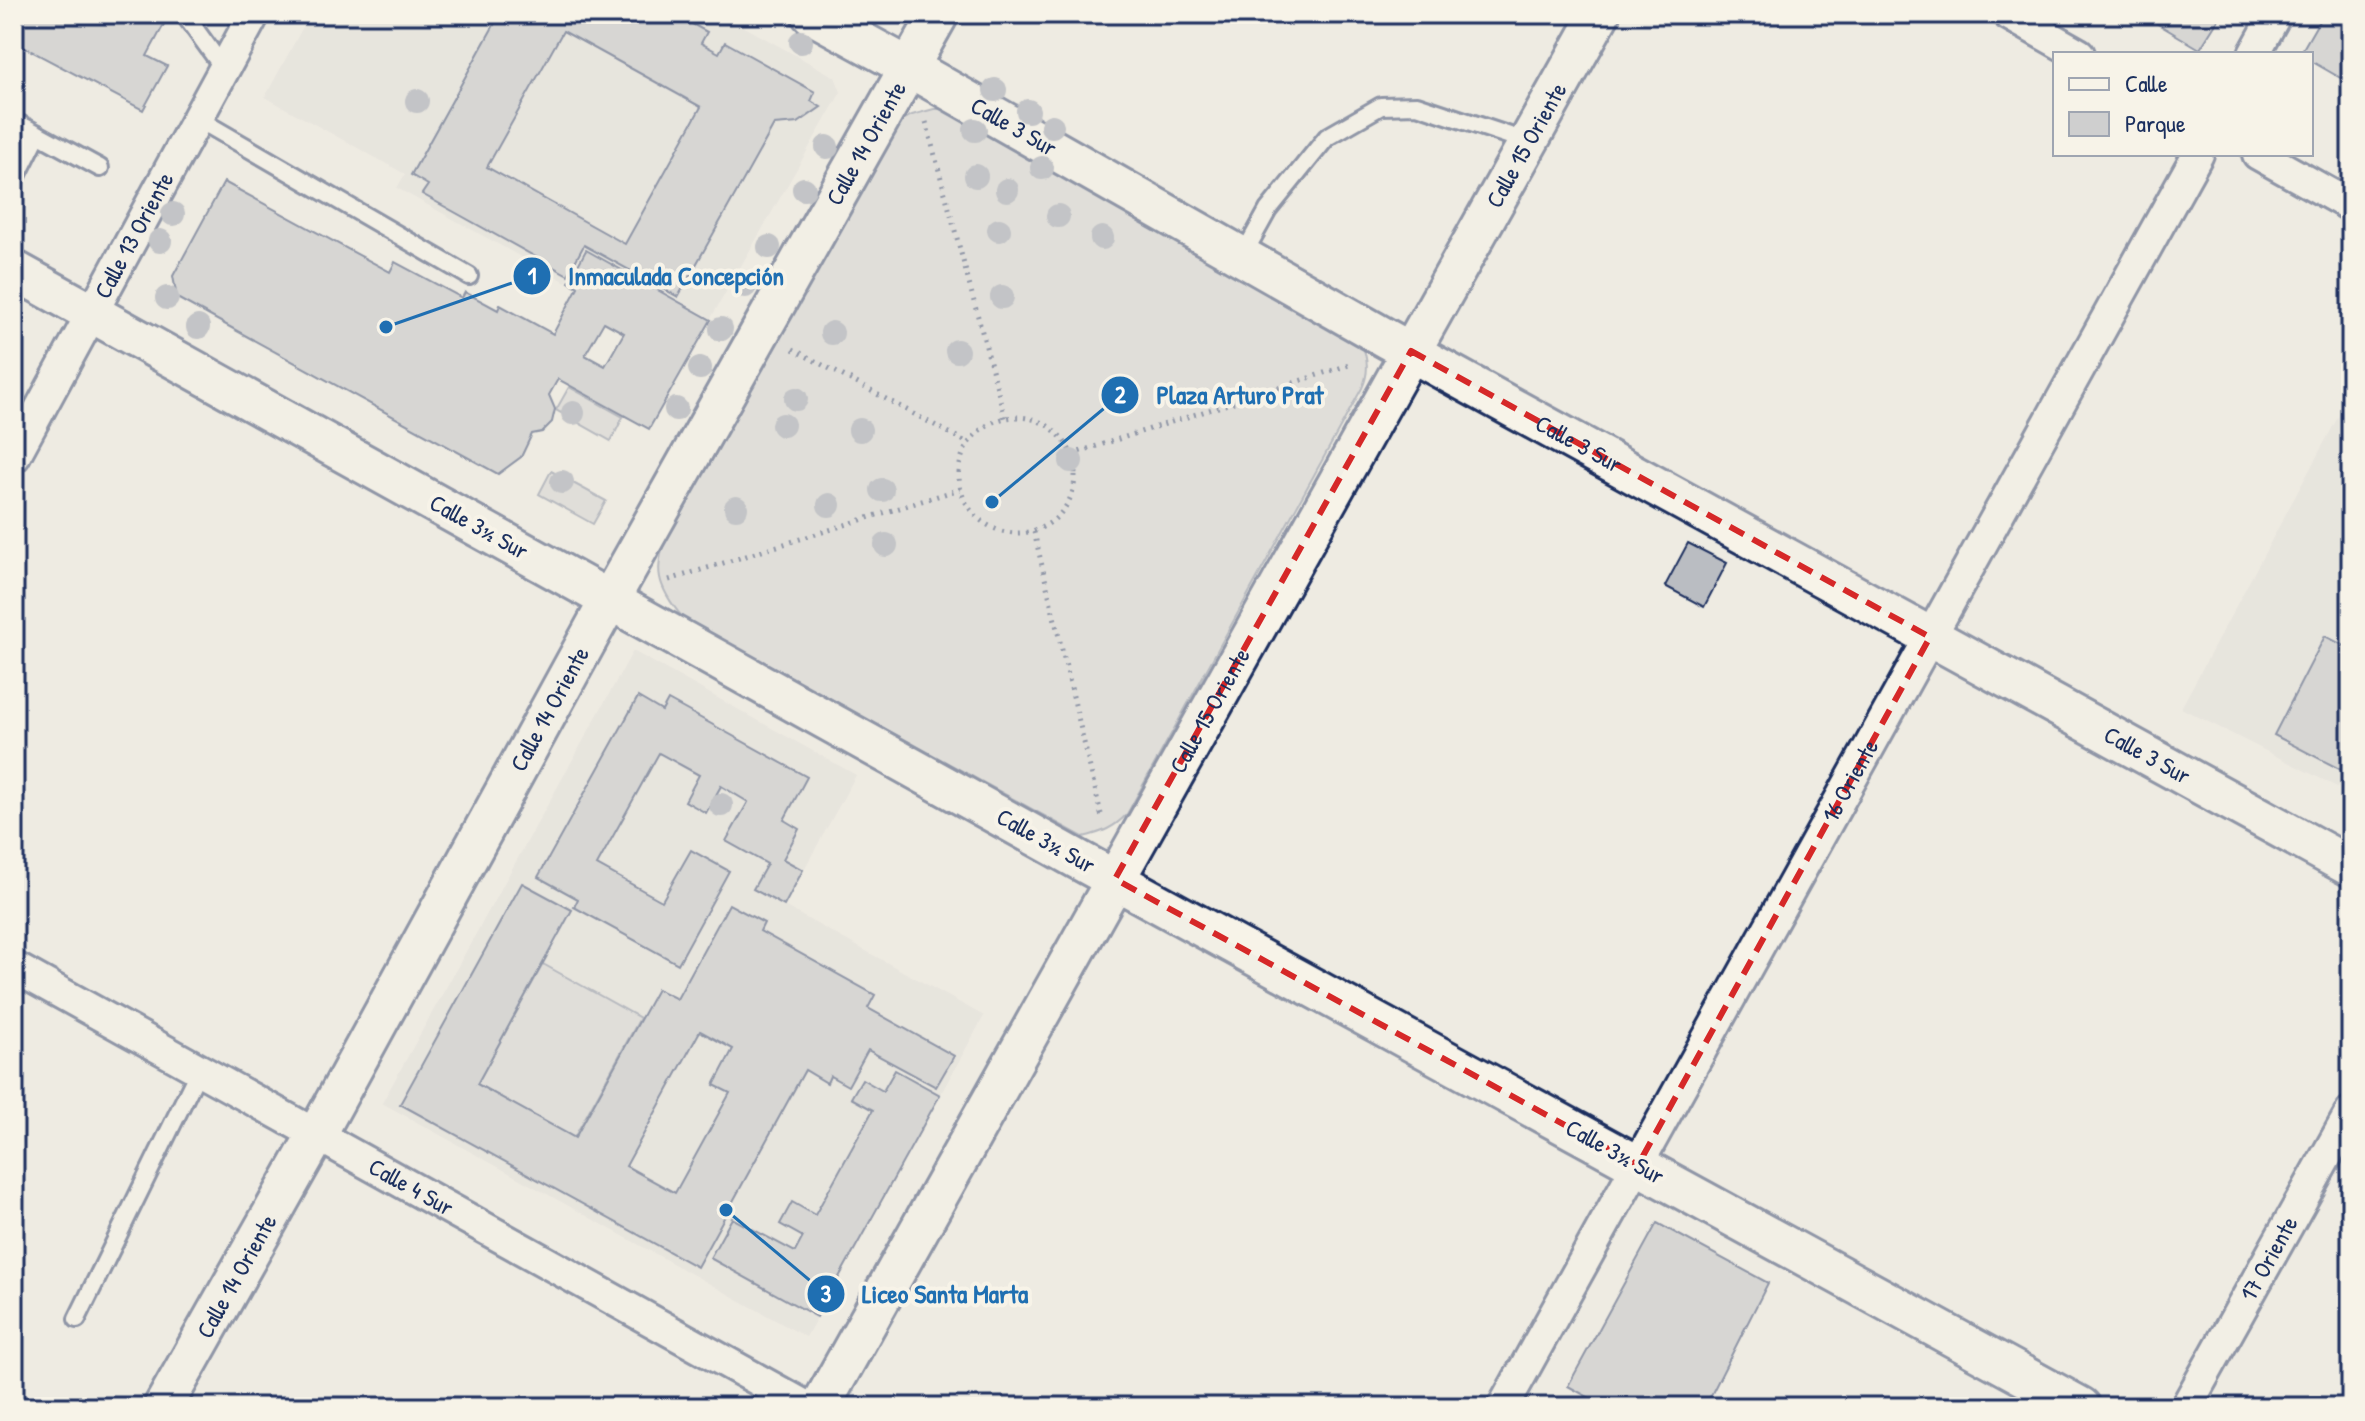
<svg xmlns="http://www.w3.org/2000/svg" width="2365" height="1421" font-family="'Patrick Hand',sans-serif">
  <rect width="100%" height="100%" fill="#eeebe2"/>
  <filter id="ink" filterUnits="userSpaceOnUse"><feTurbulence type="fractalNoise" baseFrequency=".0125" numOctaves="2"/><feDisplacementMap in="SourceGraphic" scale="16" xChannelSelector="R" yChannelSelector="G"/><feConvolveMatrix kernelMatrix="1 2 1 2 8 2 1 2 1" color-interpolation-filters="sRGB"/></filter>
  <g filter="url(#ink)">
    <g fill="#deddd8">
      <path d="M310,14H721L835,77L841,92L711,318L586,249L566,282L397,188L405,174L265,97Z"/>
      <path d="M2351,393V794L2181,708Z"/>
      <path d="M633,651L856,775L784,906L984,1016L806,1337L382,1103Z"/>
    </g>
    <g fill="#cfcfcf" stroke="#757f96" stroke-width="2">
      <path d="M934,109H945L1362,344C1368,360 1369,373 1362,388L1127,814C1114,828 1101,833 1083,837L683,618C657,587 652,568 669,531L898,123L912,115Z"/>
      <path d="M569,387L623,417L611,441L556,410Z"/>
      <path d="M551,471L606,501L593,524L539,494Z"/>
      <path d="M543,964L640,1018L574,1138L477,1084Z"/>
    </g>
    <g fill="#babdc2" stroke="#1b2f5e" stroke-width="2" fill-rule="evenodd">
      <path d="M14,14L169,15L147,56L167,66L143,110L14,42Z"/>
      <path d="M500,14H674L707,32L701,43L719,53L725,42L815,92L811,101L821,107L798,123L774,125L678,297L584,245L568,275L422,194L428,185L411,175ZM563,31L701,107L625,244L487,167Z"/>
      <path d="M2141,14H2222L2200,49Z"/>
      <path d="M2323,14H2351V84L2311,61V54H2300Z"/>
      <path d="M224,182L390,272L395,262L462,298L465,292L498,310L500,305L553,334L578,287L569,282L586,250L711,320L649,429L558,379L549,395L555,409L552,422L542,432L532,434L521,457L498,474L177,298L173,276ZM604,322L624,333L605,366L585,355Z"/>
      <path d="M1688,543L1727,563L1704,607L1665,586Z"/>
      <path d="M2325,636L2351,649V775L2274,735Z"/>
      <path d="M638,697L662,711L668,700L807,777L784,820L799,829L783,859L803,870L784,906L753,889L767,864L726,841L748,802L721,786L706,813L685,801L699,775L659,753L597,865L662,901L691,850L729,871L678,964L574,907L578,899L538,877Z"/>
      <path d="M522,883L572,910L477,1084L575,1138L657,989L677,999L729,904L764,923L760,931L875,995L868,1008L954,1056L936,1087L868,1050L848,1086L830,1076L827,1083L805,1070L697,1267L400,1104ZM700,1031L733,1049L714,1085L730,1093L675,1193L626,1166Z"/>
      <path d="M895,1070L940,1095L817,1317L710,1258L732,1218L795,1252L803,1237L780,1224L792,1202L815,1215L873,1110L851,1098L862,1079L883,1091Z"/>
      <path d="M1657,1223L1768,1283L1705,1407H1606L1568,1386Z"/>
    </g>
    <g fill="none" stroke-linecap="round" stroke-linejoin="round">
      <g stroke="#1b2f5e" stroke-width="22">
        <g id="service">
          <path d="M184,14L224,69"/>
          <path d="M198,119L469,276"/>
          <path d="M14,121L100,168"/>
          <path d="M14,182L38,134"/>
          <path d="M1242,257L1268,210L1327,137L1381,106L1417,105L1528,142"/>
          <path d="M77,1319L199,1070"/>
        </g>
      </g>
      <g stroke="#1b2f5e" stroke-width="36">
        <g id="minor">
          <path d="M2008,14L2079,54"/>
          <path d="M2254,54L2276,14"/>
          <path d="M2258,154L2351,206"/>
          <path id="s1" d="M14,457L254,14"/>
          <path id="s2" d="M14,967L807,1407"/>
          <path id="s3" d="M1503,1407L2198,154"/>
          <path id="s4" d="M2186,1407L2351,1112"/>
        </g>
      </g>
      <g stroke="#1b2f5e" stroke-width="44">
        <g id="tertiary">
          <path id="s5" d="M811,14L910,68L1387,339L2351,867"/>
          <path d="M14,270L1077,859L2081,1407"/>
          <path id="s6" d="M163,1407L317,1134L610,599L939,14"/>
          <path id="s7" d="M820,1407L1600,14"/>
        </g>
      </g>
      <g stroke="#1b2f5e" stroke-width="5" stroke-dasharray="2 6" stroke-linecap="butt">
        <path d="M926,122L1005,418"/>
        <path d="M793,349L968,443"/>
        <circle cx="1017" cy="475" r="58"/>
        <path d="M1072,454L1349,365L1351,361"/>
        <path d="M1034,532L1101,814L1106,817"/>
        <path d="M669,580L960,489"/>
      </g>
      <use href="#service" stroke="#f7f3e8" stroke-width="16"/>
      <use href="#minor" stroke="#f7f3e8" stroke-width="30"/>
      <use href="#tertiary" stroke="#f7f3e8" stroke-width="38"/>
    </g>
    <g fill="#8e95a6">
      <circle cx="801" cy="42" r="12"/>
      <circle cx="995" cy="90" r="12"/>
      <circle cx="417" cy="101" r="12"/>
      <circle cx="1028" cy="111" r="12"/>
      <circle cx="1052" cy="126" r="12"/>
      <circle cx="975" cy="130" r="12"/>
      <circle cx="827" cy="147" r="12"/>
      <circle cx="1042" cy="168" r="12"/>
      <circle cx="976" cy="176" r="12"/>
      <circle cx="804" cy="189" r="12"/>
      <circle cx="1007" cy="190" r="12"/>
      <circle cx="173" cy="214" r="12"/>
      <circle cx="1058" cy="216" r="12"/>
      <circle cx="999" cy="230" r="12"/>
      <circle cx="1102" cy="238" r="12"/>
      <circle cx="160" cy="241" r="12"/>
      <circle cx="769" cy="247" r="12"/>
      <circle cx="745" cy="286" r="12"/>
      <circle cx="1002" cy="297" r="12"/>
      <circle cx="167" cy="298" r="12"/>
      <circle cx="198" cy="327" r="12"/>
      <circle cx="721" cy="329" r="12"/>
      <circle cx="832" cy="333" r="12"/>
      <circle cx="957" cy="351" r="12"/>
      <circle cx="700" cy="368" r="12"/>
      <circle cx="796" cy="399" r="12"/>
      <circle cx="676" cy="409" r="12"/>
      <circle cx="573" cy="413" r="12"/>
      <circle cx="783" cy="425" r="12"/>
      <circle cx="860" cy="430" r="12"/>
      <circle cx="1071" cy="461" r="12"/>
      <circle cx="562" cy="482" r="12"/>
      <circle cx="882" cy="490" r="12"/>
      <circle cx="829" cy="505" r="12"/>
      <circle cx="736" cy="508" r="12"/>
      <circle cx="886" cy="545" r="12"/>
      <circle cx="721" cy="805" r="12"/>
    </g>
  </g>
  <path d="M0 0H2365V1421H0ZM1411,351L1930,637L1638,1165L1115,879Z" fill="#eeebe2" fill-opacity=".55" fill-rule="evenodd"/>
  <path fill="none" stroke="#d62828" stroke-width="6" stroke-dasharray="16 10" stroke-linejoin="round" d="M1411,351L1930,637L1638,1165L1115,879Z"/>
  <g text-anchor="middle" stroke-width="8" stroke-linejoin="round" paint-order="stroke">
    <g font-size="24" fill="#1b2f5e" stroke="#f7f3e8">
      <text dy="8" stroke="none"><textPath href="#s5" startOffset="232">Calle 3 Sur</textPath></text>
      <text dy="8" stroke="none"><textPath href="#s6" startOffset="1446">Calle 14 Oriente</textPath></text>
      <text dy="8" stroke="none"><textPath href="#s7" startOffset="1446">Calle 15 Oriente</textPath></text>
      <text dy="8" stroke="none"><textPath href="#s1" startOffset="252">Calle 13 Oriente</textPath></text>
      <text dy="8" stroke="none"><textPath href="#s5" startOffset="880">Calle 3 Sur</textPath></text>
      <text transform="translate(479 527) rotate(29)" y="8">Calle 3½ Sur</text>
      <text dy="8" stroke="none"><textPath href="#s6" startOffset="798">Calle 14 Oriente</textPath></text>
      <text dy="8" stroke="none"><textPath href="#s7" startOffset="798">Calle 15 Oriente</textPath></text>
      <text dy="8" stroke="none"><textPath href="#s5" startOffset="1528">Calle 3 Sur</textPath></text>
      <text dy="8" stroke="none"><textPath href="#s3" startOffset="716">16 Oriente</textPath></text>
      <text transform="translate(1046 841) rotate(29)" y="8">Calle 3½ Sur</text>
      <text transform="translate(1615 1152) rotate(29)" y="8">Calle 3½ Sur</text>
      <text dy="8" stroke="none"><textPath href="#s2" startOffset="454">Calle 4 Sur</textPath></text>
      <text dy="8" stroke="none"><textPath href="#s4" startOffset="170">17 Oriente</textPath></text>
      <text dy="8" stroke="none"><textPath href="#s6" startOffset="150">Calle 14 Oriente</textPath></text>
    </g>
  </g>
  <path fill="none" stroke="#1f6fb2" stroke-width="3" d="M386 327L532 276M992 502L1120 395M726 1210L826 1294"/>
  <g fill="#1f6fb2" stroke="#f7f3e8" stroke-width="3">
    <circle cx="386" cy="327" r="8"/>
    <circle cx="992" cy="502" r="8"/>
    <circle cx="726" cy="1210" r="8"/>
    <circle cx="532" cy="276" r="20"/>
    <circle cx="1120" cy="395" r="20"/>
    <circle cx="826" cy="1294" r="20"/>
  </g>
  <g font-size="24" text-anchor="middle" font-weight="bold" fill="#fff">
    <text x="532" y="284">1</text>
    <text x="1120" y="403">2</text>
    <text x="826" y="1302">3</text>
  </g>
  <g font-size="26" text-anchor="middle" font-weight="bold" fill="#1f6fb2" stroke="#f7f3e8" stroke-width="8" stroke-linejoin="round" paint-order="stroke">
    <text x="676" y="285">Inmaculada Concepción</text>
    <text x="1240" y="404">Plaza Arturo Prat</text>
    <text x="945" y="1303">Liceo Santa Marta</text>
  </g>
  <rect width="2365" height="1421" fill="none" stroke="#f7f3e8" stroke-width="48"/>
  <rect x="24" y="24" width="2317" height="1373" fill="none" stroke="#1b2f5e" stroke-width="3" filter="url(#ink)"/>
  <rect x="2053" y="52" width="260" height="104" fill="#f7f3e8" stroke="#9fa5b1" stroke-width="2"/>
  <rect x="2069" y="78" width="40" height="12" fill="#f7f3e8" stroke="#9fa5b1" stroke-width="2"/>
  <text x="2125" y="92" font-size="24" fill="#1b2f5e">Calle</text>
  <rect x="2069" y="112" width="40" height="24" fill="#cfcfcf" stroke="#9fa5b1" stroke-width="2"/>
  <text x="2125" y="132" font-size="24" fill="#1b2f5e">Parque</text>
</svg>
